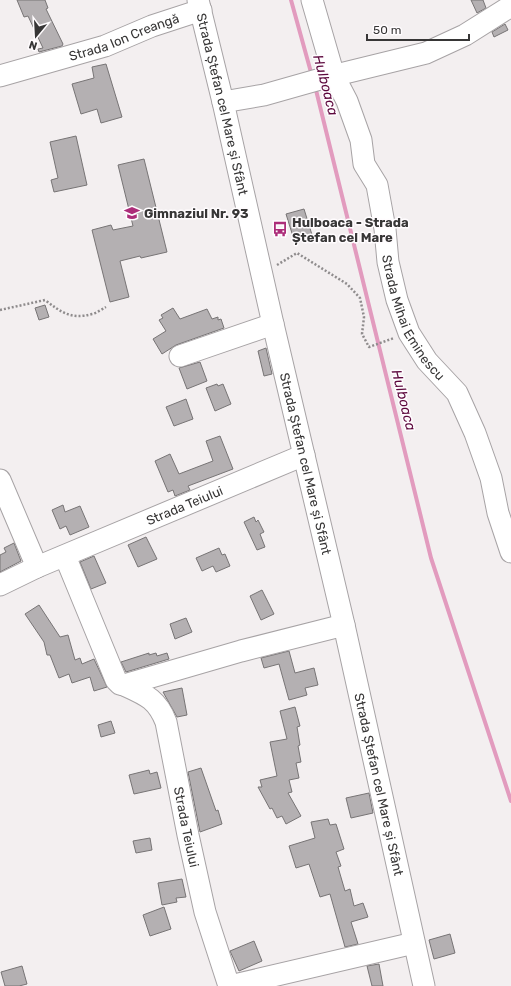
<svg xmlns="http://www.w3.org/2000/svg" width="511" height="986" font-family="Rubik,sans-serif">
  <rect width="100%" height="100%" fill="#f3eff0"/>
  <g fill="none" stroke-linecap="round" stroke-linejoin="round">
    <g stroke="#e29bbe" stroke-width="4">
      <path d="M291,0L312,76"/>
      <path d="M315,86L431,558L511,801"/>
    </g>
  </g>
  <g fill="#b4b0b2" stroke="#777475">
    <path d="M17,0H45L48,8L46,9L63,44L62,46L39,52L38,49L43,48L28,16L24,17Z"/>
    <path d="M471,0H483L486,8L477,13Z"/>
    <path d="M505,24L508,30L494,37L492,32Z"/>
    <path d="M106,64L122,117L101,123L97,109L81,114L72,84L94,78L92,67Z"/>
    <path d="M76,136L87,185L54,192L51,180L58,178L50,142Z"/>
    <path d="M144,159L167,252L141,258L140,256L120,261L129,297L110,302L92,230L111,225L113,230L133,226L118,165Z"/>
    <path d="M304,209L313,238L295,243L286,214Z"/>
    <path d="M45,305L49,317L39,320L35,308Z"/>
    <path d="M173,308L180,319L207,309L212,319L218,317V320L221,319L224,328L176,345L162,354L153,339L166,331L159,320L163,318L161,315Z"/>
    <path d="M266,348L272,374L264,376L258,351Z"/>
    <path d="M200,362L207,381L187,389L179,368Z"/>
    <path d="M217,384L218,386L223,384L231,404L215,411L206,388Z"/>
    <path d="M186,399L193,419L174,426L166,407Z"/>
    <path d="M220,436L233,469L188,486L190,490L175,496L173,490L168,492L155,461L170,454L179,474L213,461L206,441Z"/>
    <path d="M63,505L65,512L80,506L89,527L70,535L66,526L60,529L52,510Z"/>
    <path d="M254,517L256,522L258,520L264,532L260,534L265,547L257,550L244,522Z"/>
    <path d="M146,537L157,559L138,567L128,545Z"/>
    <path d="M14,543L21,561L0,572V555L6,552L4,548Z"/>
    <path d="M219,548L222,555L225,554L230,566L216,572L213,566L202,571L196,558Z"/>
    <path d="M94,556L106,583L91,589L80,562Z"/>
    <path d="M262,590L274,614L261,620L250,596Z"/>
    <path d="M39,605L60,637L68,635L75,660L80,658L82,664L94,659L107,687L94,691L90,677L72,683L69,674L59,678L50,655H47L44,642L25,614Z"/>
    <path d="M186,618L192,632L175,639L170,624Z"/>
    <path d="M289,651L295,673L314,668L318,685L305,688L307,695L289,700L279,664L264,668L261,658Z"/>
    <path d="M149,653V655L156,653L157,656L167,653L169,659L126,672L121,662Z"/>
    <path d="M182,688L187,715L177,717L163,692Z"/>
    <path d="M295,707L300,726L297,727L300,745L298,746L301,762L296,763L299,778L289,780L292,792L288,793L301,816L286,824L282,816L277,818L272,808L270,809L258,787H262L260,780L277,776L270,742L287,739L280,711Z"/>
    <path d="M111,721L115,733L101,737L98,725Z"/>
    <path d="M201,768L216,811L218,810L222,824L200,832L188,772Z"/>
    <path d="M149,770L150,774L157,772L161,788L134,794L129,775Z"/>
    <path d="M369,793L373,813L351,818L346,798Z"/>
    <path d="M328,819L330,825L336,824L344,849L336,852L341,866L338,867L345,891L350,889L354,906L363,903L368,917L351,922L358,944L345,947L330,894L320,897L309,864L296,868L289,846L315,838L311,822Z"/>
    <path d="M150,838L152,850L136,853L133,841Z"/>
    <path d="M182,879L186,897L176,898L177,902L162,905L158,883Z"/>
    <path d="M164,907L171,929L150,936L143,915Z"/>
    <path d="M450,934L455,953L434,959L429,940Z"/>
    <path d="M254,941L262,961L239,971L230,951Z"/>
    <path d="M379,964L383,986H372L367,966Z"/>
    <path d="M22,966L27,984L19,986H5L1,972Z"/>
  </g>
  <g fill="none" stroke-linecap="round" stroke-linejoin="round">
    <g stroke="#a7a3a5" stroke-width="23">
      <g id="minor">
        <path id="s1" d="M198,0L223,102L273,324L344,625L424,986"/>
        <path id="s2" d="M312,0L334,76L347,101L361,140L364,164L377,185L385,229L388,262L397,300L409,333L427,361L457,393L475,433L491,478L498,513L511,552"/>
        <path id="s3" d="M0,76L105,46L152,26L201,10"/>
        <path d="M223,102L264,95L324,78L426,53L465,35L511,6"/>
        <path d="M180,356L273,324"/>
        <path d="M0,480L37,567"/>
        <path d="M65,556L116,680L120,684L124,685L241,651L344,625"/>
        <path id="s4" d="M0,585L37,567L304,455"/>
        <path id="s5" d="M124,685C146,695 157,699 166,722L188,835L205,912L229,986"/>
        <path d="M230,986L414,943"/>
      </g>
    </g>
    <g stroke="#8f8c8d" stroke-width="2.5" stroke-dasharray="2 2" stroke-linecap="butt">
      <path d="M277,265L297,253L347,284L360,298L364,317L362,334L369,347L394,338"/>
      <path d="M0,310L45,300C61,312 71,320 92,314C97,313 102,309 106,307"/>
    </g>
    <use href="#minor" stroke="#fff" stroke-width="21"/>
  </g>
  <defs>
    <g id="school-bare" transform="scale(1.2)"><path d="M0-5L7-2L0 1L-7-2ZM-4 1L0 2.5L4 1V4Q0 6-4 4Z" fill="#ac2c79" stroke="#fffcfe" stroke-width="2.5" paint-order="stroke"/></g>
    <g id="bus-bare" transform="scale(1.2)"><path d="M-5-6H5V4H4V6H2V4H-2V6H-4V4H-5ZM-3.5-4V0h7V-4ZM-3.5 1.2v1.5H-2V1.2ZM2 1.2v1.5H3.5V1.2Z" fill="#ac2c79" stroke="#fffcfe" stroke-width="2.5" paint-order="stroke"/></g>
  </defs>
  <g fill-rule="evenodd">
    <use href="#school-bare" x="132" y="213"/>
    <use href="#bus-bare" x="280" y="229"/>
  </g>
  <g text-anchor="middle" stroke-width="3" stroke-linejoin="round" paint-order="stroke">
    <g font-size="13" fill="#373636" stroke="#fffcfe">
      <text dy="5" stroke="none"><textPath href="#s3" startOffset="130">Strada Ion Creangă</textPath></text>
      <text dy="5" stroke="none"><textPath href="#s1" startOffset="107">Strada Ștefan cel Mare și Sfânt</textPath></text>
      <text dy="5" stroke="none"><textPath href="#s2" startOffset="337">Strada Mihai Eminescu</textPath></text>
      <text dy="5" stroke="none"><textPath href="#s1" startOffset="476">Strada Ștefan cel Mare și Sfânt</textPath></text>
      <text dy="5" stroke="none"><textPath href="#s4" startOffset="201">Strada Teiului</textPath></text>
      <text dy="5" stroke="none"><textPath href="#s1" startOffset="805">Strada Ștefan cel Mare și Sfânt</textPath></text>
      <text dy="5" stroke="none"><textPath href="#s5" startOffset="165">Strada Teiului</textPath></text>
    </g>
    <g font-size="13" font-weight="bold" fill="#373636" stroke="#fffcfe" text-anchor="start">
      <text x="144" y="218">Gimnaziul Nr. 93</text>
      <text x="292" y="227">Hulboaca - Strada<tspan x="292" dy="15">Ștefan cel Mare</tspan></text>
    </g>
    <g font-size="14" font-style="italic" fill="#5c083d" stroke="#fffcfe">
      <text transform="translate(326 85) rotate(75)" y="5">Hulboaca</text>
      <text transform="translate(404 400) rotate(76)" y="5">Hulboaca</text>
    </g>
  </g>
  <g transform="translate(36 36) rotate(198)" stroke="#fffcfe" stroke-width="3" paint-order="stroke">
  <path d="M0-3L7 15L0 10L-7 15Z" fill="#373636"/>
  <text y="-6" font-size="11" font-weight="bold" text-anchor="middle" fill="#373636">N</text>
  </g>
  <path d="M367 34v6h102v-6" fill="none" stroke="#373636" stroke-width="2"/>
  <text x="373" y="34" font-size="12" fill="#373636" stroke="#fffcfe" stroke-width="3" paint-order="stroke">50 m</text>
</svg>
